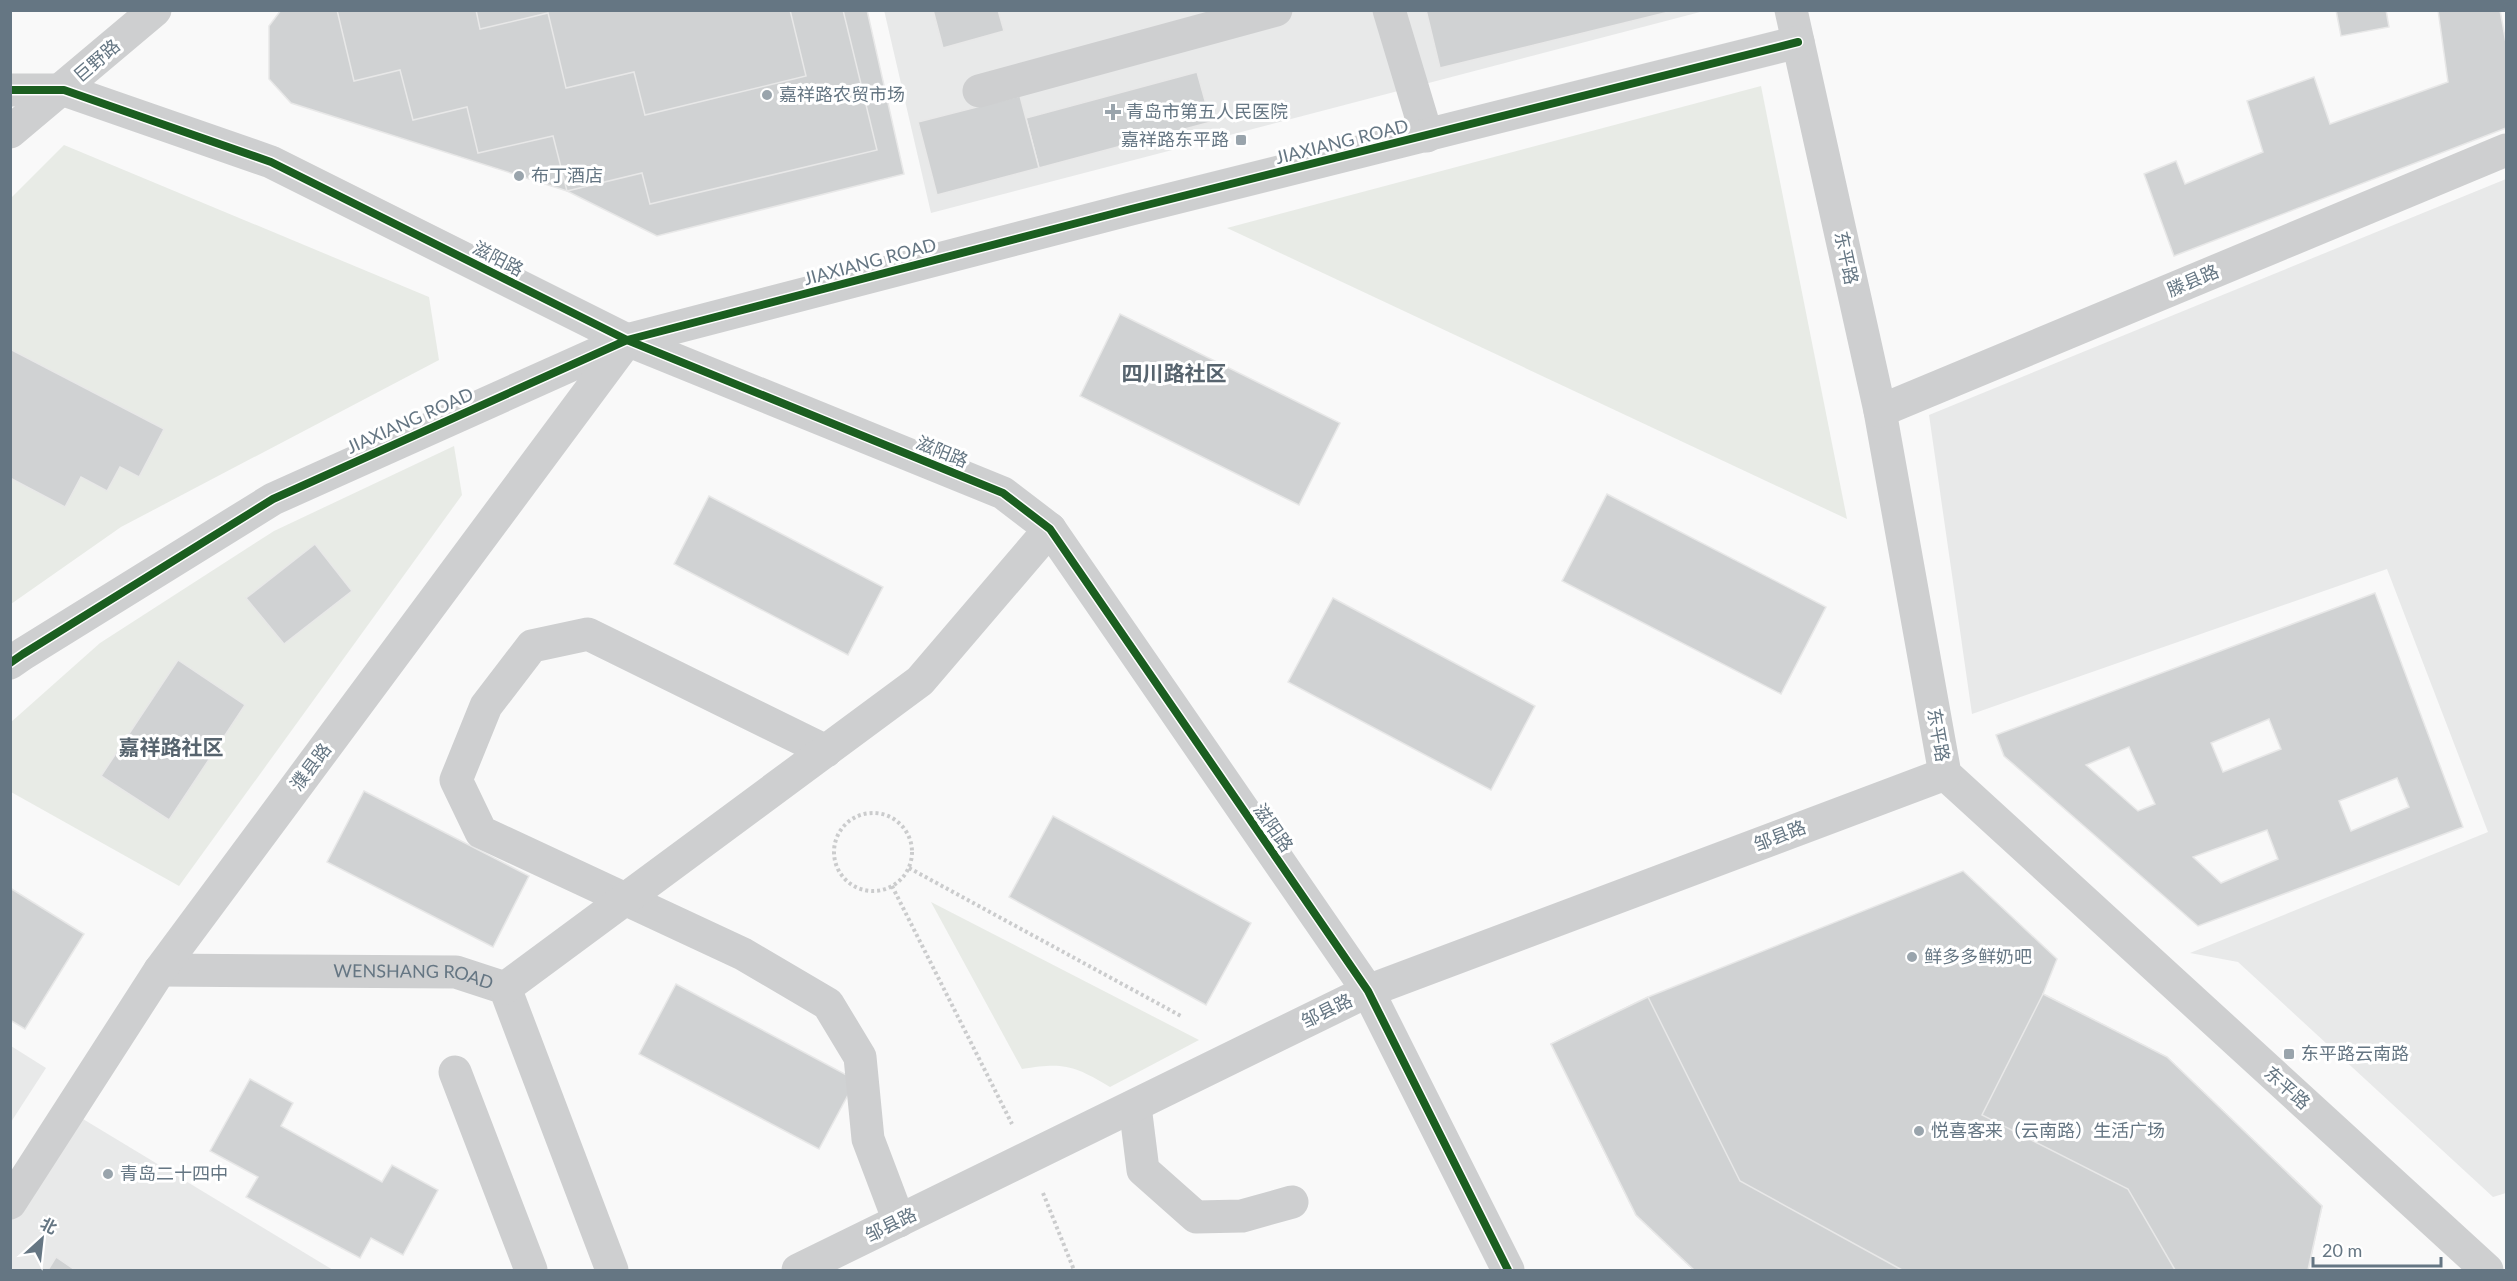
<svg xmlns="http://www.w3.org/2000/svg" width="2517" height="1281" font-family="Lato,'Noto Sans SC',sans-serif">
  <rect width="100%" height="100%" fill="#f9f9f9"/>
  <g fill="#e8e9e9">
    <path d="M884,10L1704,11L931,213Z"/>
    <path d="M2506,179V1193L2493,1197L2238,962L2190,953L2488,832L2387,569L1972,714L1929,415Z"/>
    <path d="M11,1046L46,1068L11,1122Z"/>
    <path d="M78,1116L333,1270H11L10,1221Z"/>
  </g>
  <g fill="#e8ebe6">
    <path d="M1761,86L1847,519L1227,228Z"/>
    <path d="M64,145L429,297L439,360L121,527L11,604V198Z"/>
    <path d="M454,446L462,495L179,886L11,792L10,723L100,643L274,531Z"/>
    <path d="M931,902L1199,1040L1110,1087C1074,1065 1063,1062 1022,1069Z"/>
  </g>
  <g fill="#d0d2d3" stroke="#e8e8e8" stroke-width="1.5" fill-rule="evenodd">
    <path d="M281,10H867L904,174L657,236L567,191L291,103L269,79V26Z"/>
    <path d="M337,10H476L480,29L548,13L566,88L634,72L645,115L806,76L790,10H843L877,150L650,204L642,173L567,191L553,136L478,153L467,107L413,120L400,70L354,81Z"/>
    <path d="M933,10H998L1004,31L943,48Z"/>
    <path d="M1426,10H1677L1440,68Z"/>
    <path d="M2336,10H2386L2389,27L2341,36Z"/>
    <path d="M2438,10H2500L2506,43V128L2174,256L2144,174L2176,161L2185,184L2263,152L2247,101L2314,77L2330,124L2448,82Z"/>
    <path d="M1197,72L1211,122L1039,168L1026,118Z"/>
    <path d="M1020,96L1039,168L937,195L918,122Z"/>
    <path d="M1120,314L1340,423L1299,505L1080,396Z"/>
    <path d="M10,349L164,429L139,477L120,467L107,491L81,477L65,507L10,478Z"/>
    <path d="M1607,494L1826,607L1781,694L1562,581Z"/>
    <path d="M709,496L883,587L848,655L674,564Z"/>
    <path d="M315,544L352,591L284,644L246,598Z"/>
    <path d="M2375,593L2463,827L2198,926L2004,756L1996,735ZM2269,719L2281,749L2223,772L2211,743ZM2129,747L2155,804L2138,811L2086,765ZM2397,778L2409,807L2351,831L2339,801ZM2267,830L2278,859L2221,883L2193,857Z"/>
    <path d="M1333,598L1535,706L1491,790L1288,682Z"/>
    <path d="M178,660L245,705L169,820L101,776Z"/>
    <path d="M364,791L529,876L493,947L327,862Z"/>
    <path d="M1053,816L1251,923L1206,1005L1009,897Z"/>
    <path d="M1963,871L2057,959L2043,994L2167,1057L2322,1206L2308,1270H1694L1636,1215L1551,1044L1648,997Z"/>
    <path d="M10,888L84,934L25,1029L10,1020Z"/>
    <path d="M676,984L856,1080L819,1149L639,1054Z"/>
    <path d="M2043,994L2167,1057L2322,1206L2308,1270H2175L2128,1189L1982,1115Z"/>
    <path d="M1648,997L1740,1181L1902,1270H1694L1636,1215L1551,1044Z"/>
    <path d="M250,1079L293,1103L281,1126L382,1182L392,1165L438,1190L403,1255L371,1238L360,1258L246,1197L258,1177L210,1151Z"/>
    <path d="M56,1257L75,1270H48Z"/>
  </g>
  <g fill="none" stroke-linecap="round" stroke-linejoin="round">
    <g stroke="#cbcccd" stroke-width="4" stroke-dasharray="3 3" stroke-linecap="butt">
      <circle cx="873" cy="852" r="39"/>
      <path d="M909,868L1181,1016"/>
      <path d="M892,886L1012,1124"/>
      <path d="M1043,1193L1074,1270"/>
    </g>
    <g stroke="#cecfd0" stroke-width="33">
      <path d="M1389,10L1427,136"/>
      <path d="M1791,10L1880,411L1945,774L2487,1270"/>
      <path d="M10,90H64L271,162L627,340L1003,493L1050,529L1368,991L1508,1270"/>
      <path d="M979,91L1276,10"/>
      <path d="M10,132L155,10"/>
      <path d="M1880,411L2506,150"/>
      <path d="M10,663L23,654L273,499L627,340L1131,209L1798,42"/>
      <path d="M826,751L588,634L532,646L486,706L456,780L481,832L743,954L828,1004L860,1057L868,1139L899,1221"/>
      <path id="s1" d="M160,970L456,972L505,988L612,1270"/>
      <path d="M505,988L920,681L1050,529"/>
      <path d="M455,1072L531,1270"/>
      <path d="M1135,1106L1143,1170L1196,1217L1242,1216L1292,1202"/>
      <path d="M10,1203L160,970L626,342"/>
      <path d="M798,1270L1368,991L1945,774"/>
    </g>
    <g stroke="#fff" stroke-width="11">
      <g id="cycleway">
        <path d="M10,90H64L271,162L627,340L1003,493L1050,529L1368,991L1508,1270"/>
        <path d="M10,663L23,654L273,499L627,340L1131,209L1798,42"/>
      </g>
    </g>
    <use href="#cycleway" stroke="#1b5e20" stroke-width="8"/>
  </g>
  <g fill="#99a4ac" stroke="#fff" stroke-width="2">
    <circle cx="767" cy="95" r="6"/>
    <path d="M1110 103h6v6h6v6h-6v6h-6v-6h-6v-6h6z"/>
    <rect x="1235" y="134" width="12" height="12" rx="3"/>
    <circle cx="519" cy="176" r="6"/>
    <circle cx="1912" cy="957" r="6"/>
    <rect x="2283" y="1048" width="12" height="12" rx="3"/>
    <circle cx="1919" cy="1131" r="6"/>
    <circle cx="108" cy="1174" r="6"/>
  </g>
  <g text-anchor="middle" stroke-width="6" stroke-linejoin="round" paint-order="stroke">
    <g font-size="18" fill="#657683" stroke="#fff">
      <text transform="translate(97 61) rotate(-41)" y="6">巨野路</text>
      <text transform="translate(1342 142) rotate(-14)" y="6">JIAXIANG ROAD</text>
      <text transform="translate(1846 258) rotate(78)" y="6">东平路</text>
      <text transform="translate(498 259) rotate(27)" y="6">滋阳路</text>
      <text transform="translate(870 262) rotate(-15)" y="6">JIAXIANG ROAD</text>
      <text transform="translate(2193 281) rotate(-23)" y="6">滕县路</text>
      <text transform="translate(410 421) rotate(-24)" y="6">JIAXIANG ROAD</text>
      <text transform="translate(942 452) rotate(22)" y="6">滋阳路</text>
      <text transform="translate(1938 735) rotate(80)" y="6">东平路</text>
      <text transform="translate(311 767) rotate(-53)" y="6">濮县路</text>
      <text transform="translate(1273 828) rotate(55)" y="6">滋阳路</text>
      <text transform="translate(1780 836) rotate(-21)" y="6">邹县路</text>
      <text dy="6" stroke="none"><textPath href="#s1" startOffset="254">WENSHANG ROAD</textPath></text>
      <text transform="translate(1327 1011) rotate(-26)" y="6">邹县路</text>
      <text transform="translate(2287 1088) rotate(42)" y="6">东平路</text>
      <text transform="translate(891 1225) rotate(-26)" y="6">邹县路</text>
    </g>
    <g font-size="18" fill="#657683" stroke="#fff" text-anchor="start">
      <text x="779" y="101">嘉祥路农贸市场</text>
      <text x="1126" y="118">青岛市第五人民医院</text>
      <text x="1229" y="146" text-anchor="end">嘉祥路东平路</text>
      <text x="531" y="182">布丁酒店</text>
      <text x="1924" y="963">鲜多多鲜奶吧</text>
      <text x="2301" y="1060">东平路云南路</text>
      <text x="1931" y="1137">悦喜客来（云南路）生活广场</text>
      <text x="120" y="1180">青岛二十四中</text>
    </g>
    <g font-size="21" font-weight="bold" fill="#57646e" stroke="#fff">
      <text x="1174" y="381">四川路社区</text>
      <text x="171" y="755">嘉祥路社区</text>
    </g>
  </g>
  <rect width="2517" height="1281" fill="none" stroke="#657683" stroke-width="24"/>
  <g transform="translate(42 1239) rotate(27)" stroke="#ffffff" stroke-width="4.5" paint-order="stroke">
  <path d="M0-4.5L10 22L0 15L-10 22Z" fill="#657683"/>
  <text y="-9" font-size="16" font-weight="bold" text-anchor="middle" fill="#657683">北</text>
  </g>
  <path d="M2313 1257v9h128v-9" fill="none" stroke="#657683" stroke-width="3"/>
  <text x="2322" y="1257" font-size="18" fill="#657683" stroke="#ffffff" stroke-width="4.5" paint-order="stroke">20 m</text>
</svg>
